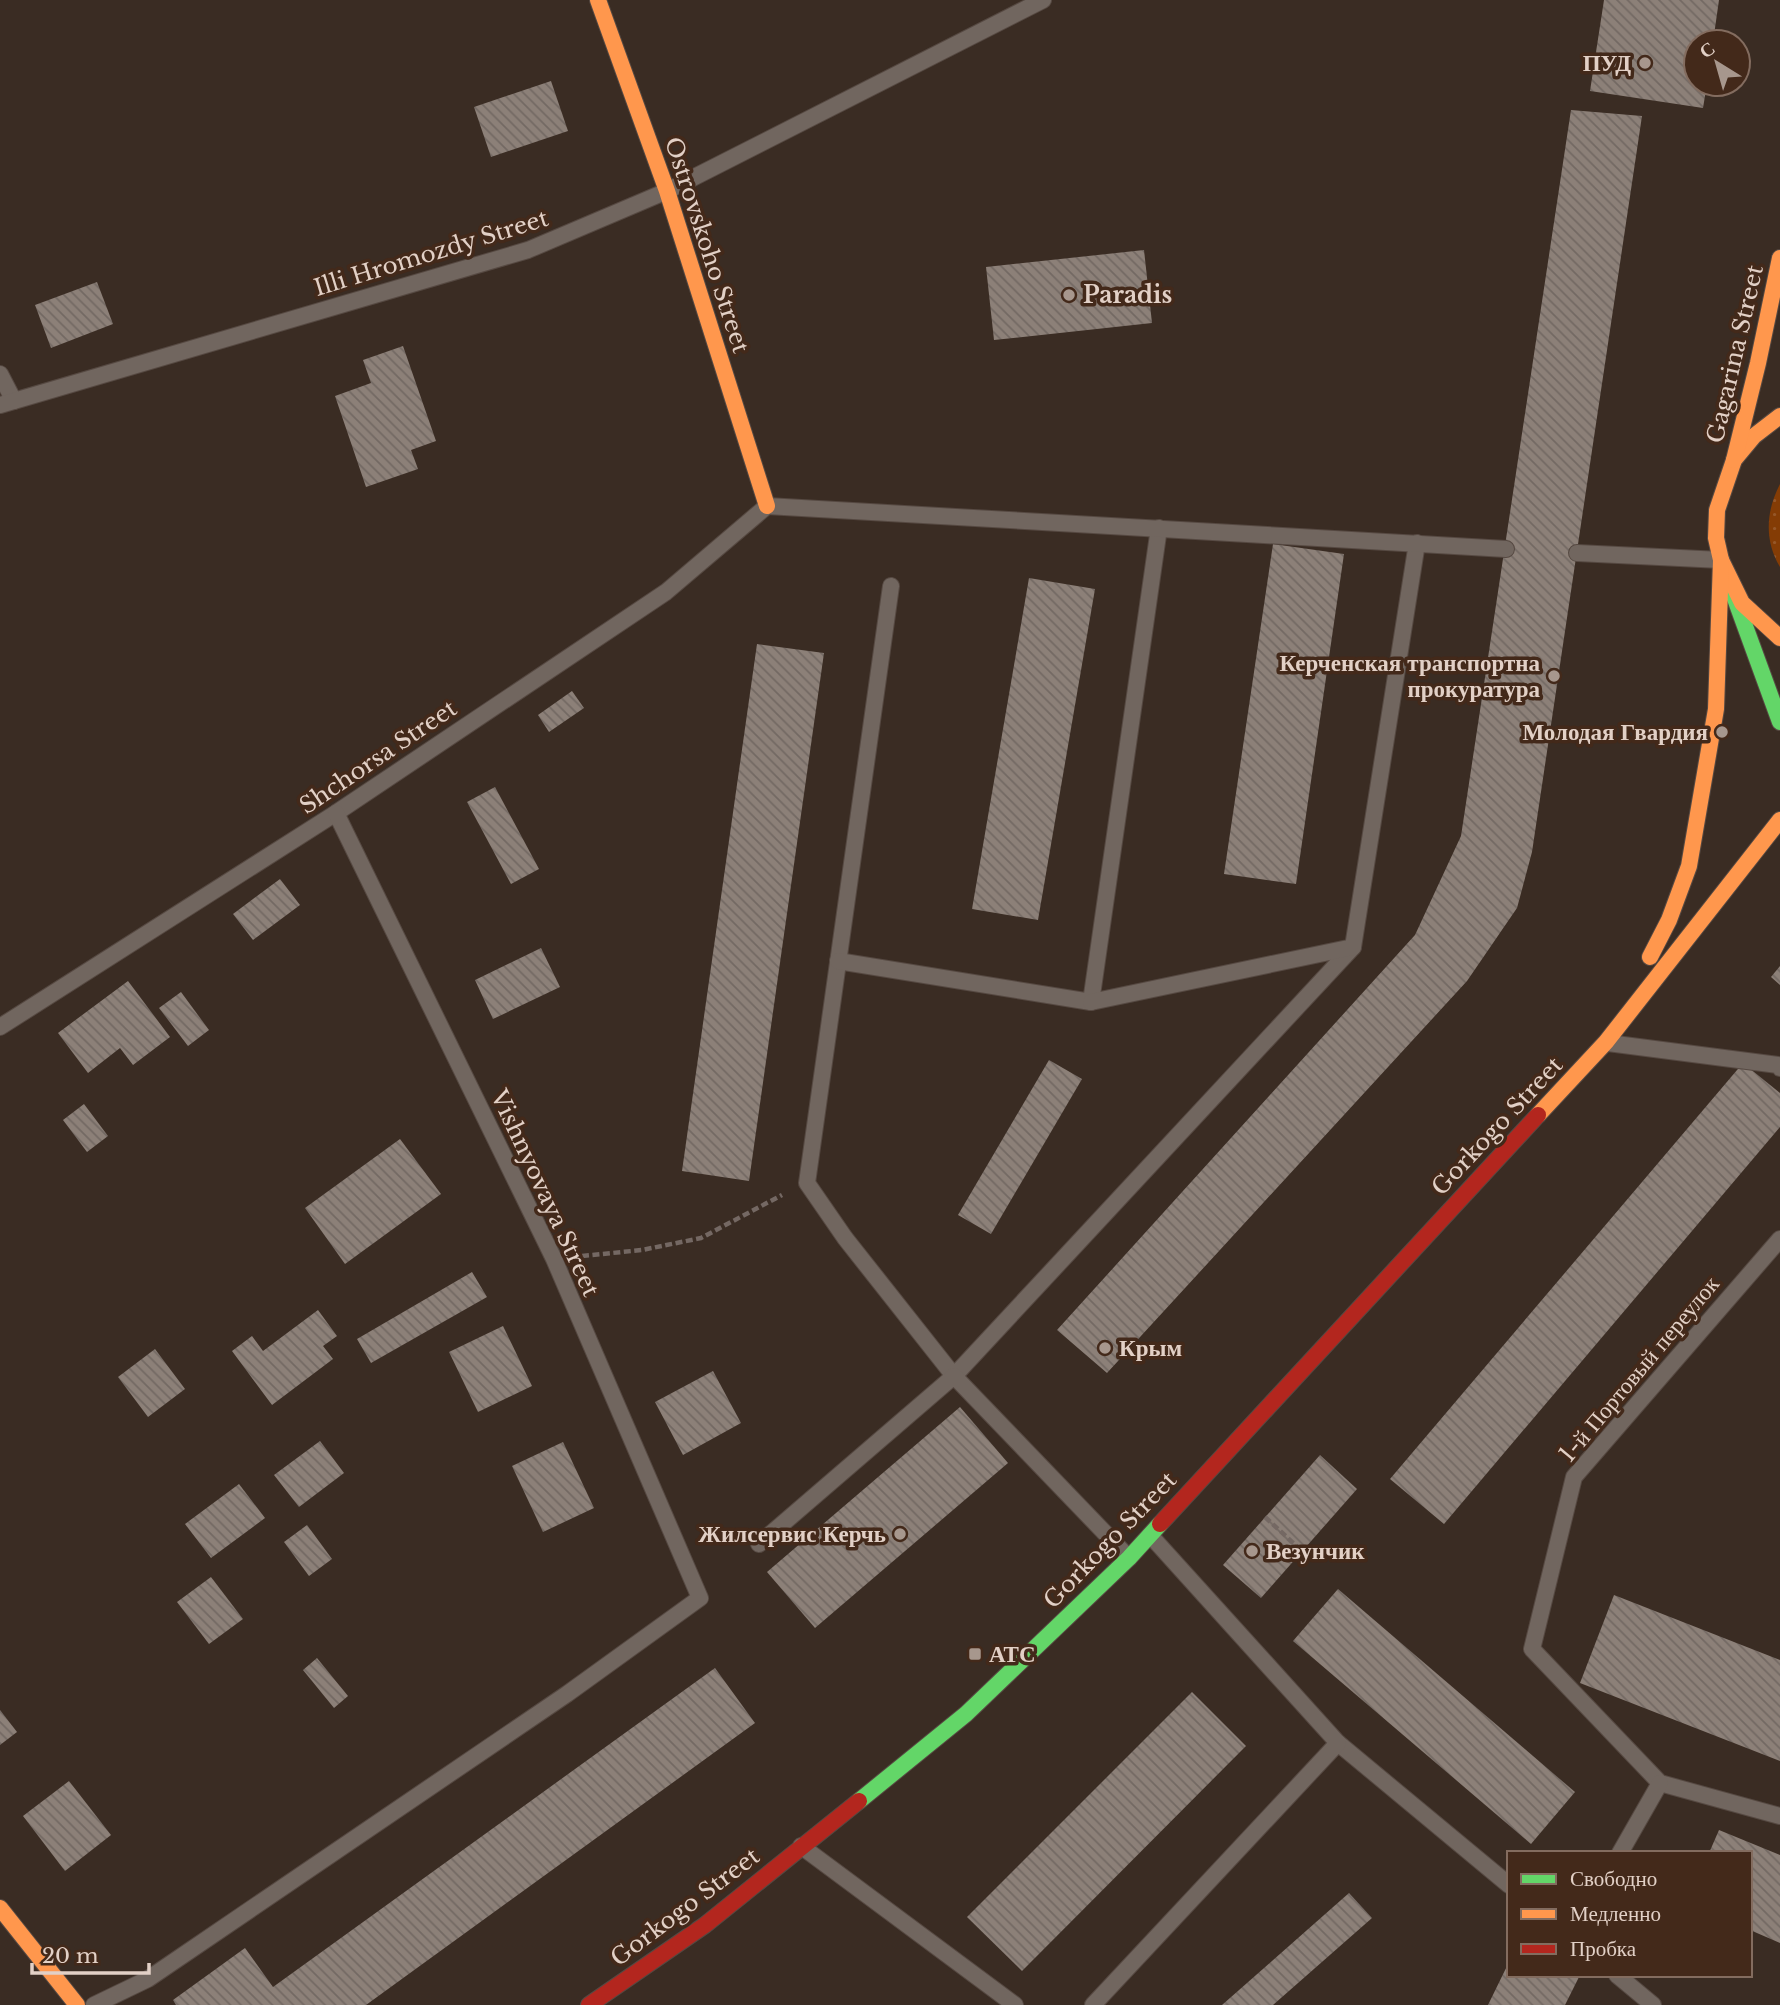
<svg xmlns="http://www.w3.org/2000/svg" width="1780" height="2005" font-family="'Libre Baskerville',serif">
  <defs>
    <pattern id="grass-dots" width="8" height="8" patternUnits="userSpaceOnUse" patternTransform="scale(1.75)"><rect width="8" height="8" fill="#843c05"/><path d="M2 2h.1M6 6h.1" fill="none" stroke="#955728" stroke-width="1.8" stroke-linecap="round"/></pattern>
    <pattern id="building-back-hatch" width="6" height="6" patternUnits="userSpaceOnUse" patternTransform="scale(1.75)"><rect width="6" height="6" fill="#8c8078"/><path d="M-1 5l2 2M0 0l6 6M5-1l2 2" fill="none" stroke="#736963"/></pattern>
  </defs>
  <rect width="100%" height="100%" fill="#3a2c23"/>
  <path fill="url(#grass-dots)" d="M1780,484V567C1764,540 1766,511 1780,484Z"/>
  <g fill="url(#building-back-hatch)">
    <path d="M1604,0H1719L1713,42H1696V84H1707L1703,108L1590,91Z"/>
    <path d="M551,81L568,131L491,157L474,107Z"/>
    <path d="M1571,110L1642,116L1532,852L1517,908L1467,981L1107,1373L1057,1330L1415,935L1461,836Z"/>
    <path d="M1144,250L1152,323L994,340L986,267Z"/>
    <path d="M97,282L113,324L51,348L35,305Z"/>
    <path d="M403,346L436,441L411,450L418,469L366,487L335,396L371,383L363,360Z"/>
    <path d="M1273,544L1344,554L1296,884L1224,874Z"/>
    <path d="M1029,578L1095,589L1038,920L972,909Z"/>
    <path d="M757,644L824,653L749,1181L682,1171Z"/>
    <path d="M572,691L584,708L549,732L538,715Z"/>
    <path d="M495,787L539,869L511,884L467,802Z"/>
    <path d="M280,879L300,905L253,940L233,914Z"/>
    <path d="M541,948L560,987L493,1019L475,980Z"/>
    <path d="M1780,966V985L1771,977Z"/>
    <path d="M128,981L170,1037L133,1065L120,1048L88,1073L58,1033Z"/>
    <path d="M181,992L209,1030L188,1046L159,1008Z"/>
    <path d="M1049,1060L1082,1079L991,1234L958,1215Z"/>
    <path d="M1743,1063L1780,1093V1127L1444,1524L1390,1479Z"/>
    <path d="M84,1104L108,1136L87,1152L63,1120Z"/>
    <path d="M400,1139L441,1194L345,1264L305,1208Z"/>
    <path d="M472,1272L487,1297L371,1363L357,1339Z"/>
    <path d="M318,1310L337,1336L323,1346L333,1359L272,1405L232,1351L252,1336L263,1351Z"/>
    <path d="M503,1326L532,1386L478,1412L449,1352Z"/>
    <path d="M155,1349L185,1389L148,1417L118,1377Z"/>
    <path d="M713,1371L741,1423L683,1455L655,1402Z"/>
    <path d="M960,1407L1008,1463L815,1628L767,1572Z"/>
    <path d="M320,1441L344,1473L299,1507L274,1475Z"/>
    <path d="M563,1442L594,1508L543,1532L512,1466Z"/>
    <path d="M1320,1455L1357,1489L1261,1598L1223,1565Z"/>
    <path d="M239,1484L265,1518L211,1558L185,1524Z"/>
    <path d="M307,1525L332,1559L309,1576L284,1542Z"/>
    <path d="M211,1577L243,1619L209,1644L177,1602Z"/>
    <path d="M1338,1589L1575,1792L1531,1844L1293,1641Z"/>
    <path d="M1614,1595L1780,1660V1761L1580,1683Z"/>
    <path d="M317,1658L348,1696L334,1708L303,1670Z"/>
    <path d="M715,1668L755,1723L366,2005H176L173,2000L245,1948L273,1987Z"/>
    <path d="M1192,1692L1246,1746L1022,1971L967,1917Z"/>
    <path d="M0,1710L17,1732L0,1745Z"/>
    <path d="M69,1781L111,1835L65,1871L23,1816Z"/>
    <path d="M1719,1830L1780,1855V1943L1750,1930V1853H1709Z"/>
    <path d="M1349,1893L1372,1918L1273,2005H1222Z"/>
    <path d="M1509,1962V1975H1580L1565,2005H1488Z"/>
  </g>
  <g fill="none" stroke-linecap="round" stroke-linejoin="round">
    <g stroke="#564942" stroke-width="18">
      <g id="lane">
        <path d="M0,374L14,401"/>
        <path d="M0,405L528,250L667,191L1043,0"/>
        <path d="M1577,553L1721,560"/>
        <path d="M891,586L807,1183L845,1238L954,1376L1353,947"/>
        <path d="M838,961L1091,1002L1159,528"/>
        <path d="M1091,1002L1353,947L1417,543"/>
        <path d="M0,1027L336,813L666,592L767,506L1506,549"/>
        <path d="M1608,1043L1778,1065L1780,1068"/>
        <path d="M1780,1239L1574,1477L1532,1649L1660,1783L1780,1816"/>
        <path d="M759,1544L954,1376L1129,1558"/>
        <path d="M1338,1743L1509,1885"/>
        <path d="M801,1846L1015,2005"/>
        <path d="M1620,1853L1660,1783"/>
        <path d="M1617,1975L1653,2005"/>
        <path d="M94,2005L148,1979L567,1694L700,1598L554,1259L336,813"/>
        <path d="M1093,2005L1338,1743L1150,1535"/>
      </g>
    </g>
    <g stroke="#564942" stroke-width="18">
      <g id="fast">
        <path d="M1730,585L1780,722"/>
        <path d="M859,1801L966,1714L1129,1558L1160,1524"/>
      </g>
    </g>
    <g stroke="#564942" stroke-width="18">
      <g id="slow">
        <path d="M598,0L667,191L767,506"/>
        <path d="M1780,416L1754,436L1734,460L1717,510L1716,538L1721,560L1742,603L1780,638"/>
        <path d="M1734,460L1758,363L1780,258"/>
        <path d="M1650,957L1669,920L1689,866L1716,709L1721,560"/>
        <path d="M1538,1115L1606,1042L1780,820"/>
        <path d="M0,1908L77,2005"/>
      </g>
    </g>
    <g stroke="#564942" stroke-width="18">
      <g id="jam">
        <path d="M1160,1524L1538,1115"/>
        <path d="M589,2005L705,1925L859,1801"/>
      </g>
    </g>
    <g stroke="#746863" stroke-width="4.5" stroke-dasharray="7 3.5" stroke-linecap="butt">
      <path d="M582,1256L642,1250L701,1238L782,1195"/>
      <path d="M1265,1517L1302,1551"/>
    </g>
    <use href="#lane" stroke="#71665f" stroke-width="16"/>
    <use href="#fast" stroke="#63d668" stroke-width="16"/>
    <use href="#slow" stroke="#ff974d" stroke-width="16"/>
    <use href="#jam" stroke="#b3261e" stroke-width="16"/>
  </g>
  <g fill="#a7978d" stroke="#43291a" stroke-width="2.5">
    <circle cx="1645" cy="63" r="7"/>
    <circle cx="1069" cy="295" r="7"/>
    <circle cx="1554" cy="676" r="7"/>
    <circle cx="1722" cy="732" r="7"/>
    <circle cx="1105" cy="1348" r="7"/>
    <circle cx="900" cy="1534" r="7"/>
    <circle cx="1252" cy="1551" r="7"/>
    <rect x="968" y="1647" width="14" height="14" rx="3.5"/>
  </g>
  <g text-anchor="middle" stroke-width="7" stroke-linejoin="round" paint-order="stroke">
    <g font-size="23" font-weight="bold" fill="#e2d0c6" stroke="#43291a" text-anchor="end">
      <text x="1631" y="71">ПУД</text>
      <text x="1083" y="303" text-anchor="start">Paradis</text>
      <text x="1540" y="671">Керченская транспортна<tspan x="1540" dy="26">прокуратура</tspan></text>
      <text x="1708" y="740">Молодая Гвардия</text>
      <text x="1119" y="1356" text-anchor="start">Крым</text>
      <text x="886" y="1542">Жилсервис Керчь</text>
      <text x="1266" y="1559" text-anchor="start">Везунчик</text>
      <text x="989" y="1662" text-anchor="start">АТС</text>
    </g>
    <g font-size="23" fill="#e2d0c6" stroke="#43291a">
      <text transform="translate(707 245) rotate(72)" y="8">Ostrovskoho Street</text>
      <text transform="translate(431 253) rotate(-17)" y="8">Illi Hromozdy Street</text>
      <text transform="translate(1735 354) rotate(-77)" y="8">Gagarina Street</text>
      <text transform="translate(378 757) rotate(-34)" y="8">Shchorsa Street</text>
      <text transform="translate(1497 1126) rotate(-47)" y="8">Gorkogo Street</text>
      <text transform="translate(545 1193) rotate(65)" y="8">Vishnyovaya Street</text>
      <text transform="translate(1639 1369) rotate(-50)" y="8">1-й Портовый переулок</text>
      <text transform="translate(1110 1540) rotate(-46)" y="8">Gorkogo Street</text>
      <text transform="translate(685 1907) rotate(-37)" y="8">Gorkogo Street</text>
    </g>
  </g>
  <rect x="1507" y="1851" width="245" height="126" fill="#43291a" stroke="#836c5f" stroke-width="2"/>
  <rect x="1521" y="1874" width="35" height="10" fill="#63d668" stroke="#836c5f" stroke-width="2"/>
  <text x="1570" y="1886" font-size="21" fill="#e2d0c6">Свободно</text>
  <rect x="1521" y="1909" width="35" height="10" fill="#ff974d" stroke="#836c5f" stroke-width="2"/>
  <text x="1570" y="1921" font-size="21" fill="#e2d0c6">Медленно</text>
  <rect x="1521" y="1944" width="35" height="10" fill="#b3261e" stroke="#836c5f" stroke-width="2"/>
  <text x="1570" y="1956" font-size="21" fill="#e2d0c6">Пробка</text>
  <g transform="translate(1717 63) rotate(323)"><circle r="33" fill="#43291a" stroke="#836c5f" stroke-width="2"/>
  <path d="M0-5L12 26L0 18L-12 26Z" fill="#a7978d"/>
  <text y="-10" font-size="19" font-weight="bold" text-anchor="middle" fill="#e2d0c6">С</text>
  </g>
  <path d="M32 1963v10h117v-10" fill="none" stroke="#e2d0c6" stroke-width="3.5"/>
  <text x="42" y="1963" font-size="21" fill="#e2d0c6" stroke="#43291a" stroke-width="5" paint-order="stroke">20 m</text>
</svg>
